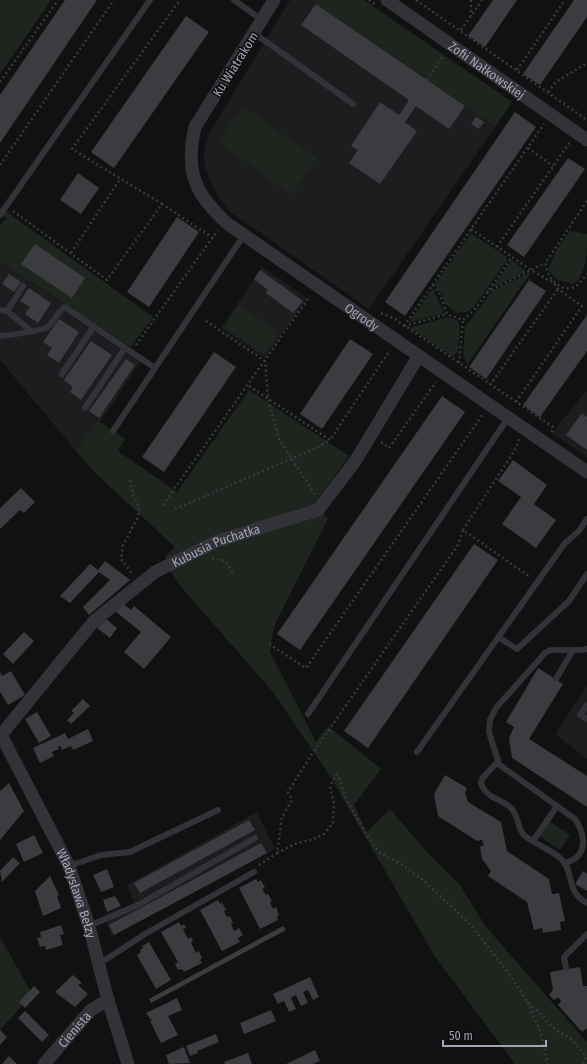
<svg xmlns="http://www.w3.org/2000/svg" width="587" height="1064" font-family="'Fira Sans Condensed',sans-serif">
  <rect width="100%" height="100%" fill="#111112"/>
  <g fill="#1d1d1f">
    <path d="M290,0H311L495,127L369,309L229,211L219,198L205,169L204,152L208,136Z"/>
    <path d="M0,262L144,357L99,423L96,422L76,451L0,360Z"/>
    <path d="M262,267L307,298L265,358L221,328Z"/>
    <path d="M586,391L587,392V457L552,433Z"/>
    <path d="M587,686V759L555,734Z"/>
    <path d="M257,812L275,849L111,937L105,914L134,903L127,885Z"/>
  </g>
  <g fill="#1d251e">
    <path d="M0,0H51L0,74Z"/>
    <path d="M311,0H364L512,102L495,127Z"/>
    <path d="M243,106L317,158L291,195L218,142Z"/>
    <path d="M0,207L153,317L131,347L0,262V226L6,218L0,214Z"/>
    <path d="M570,231L587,234C587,251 587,276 573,284L557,280L548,270L557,249Z"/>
    <path d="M471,233L507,257V260L473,308L467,312L456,313L444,303L442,292H439L435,284Z"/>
    <path d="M512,260L526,271L492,288Z"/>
    <path d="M529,273L530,274L467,365L463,352L465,327L491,292Z"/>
    <path d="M433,288L443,311L442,314L409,322Z"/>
    <path d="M239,305L279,332L264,354L224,327Z"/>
    <path d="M447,317L457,320L460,325L458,351L453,357L410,328Z"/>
    <path d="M249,390L349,456L315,503L328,519L274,626L270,652L316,742L328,726L381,769L354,805L367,832L390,809L427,852L460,885L486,927L587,1042V1064H515L434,955L330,776L273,692L182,588L171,572L165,556L175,547L92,470L76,451L96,421L100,422L125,439L118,451L177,492Z"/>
    <path d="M549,821L570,835L560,850L539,836Z"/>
    <path d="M0,937L32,994L0,1030Z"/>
  </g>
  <g fill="#3b3b40">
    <path d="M65,0H97L0,143V95Z"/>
    <path d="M493,0H517L485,47L468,36Z"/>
    <path d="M574,0H587V17L540,85L523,74Z"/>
    <path d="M316,4L465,106L449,129L416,106L405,122L417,131L380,184L349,163L358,150L351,146L380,102L399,115L409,100L301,25Z"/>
    <path d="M186,16L209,32L114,168L91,152Z"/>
    <path d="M515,112L536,127L405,316L385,302Z"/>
    <path d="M476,117L484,122L479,129L471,124Z"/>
    <path d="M568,158L585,169L524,257L507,245Z"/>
    <path d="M78,173L99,188L81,214L60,200Z"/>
    <path d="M177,217L199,232L149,307L127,292Z"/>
    <path d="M35,244L85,278L72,298L21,264Z"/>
    <path d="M260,270L303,301L293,313L266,293L268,290L254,279Z"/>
    <path d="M9,274L21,282L14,292L2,284Z"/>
    <path d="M529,280L546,291L486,379L469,367Z"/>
    <path d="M29,288L51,303L38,323L25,314L30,307L20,301Z"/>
    <path d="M587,315V351L540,417L523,405Z"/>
    <path d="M59,319L79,332L59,363L47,355L52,348L43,342Z"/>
    <path d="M350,339L373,354L322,429L300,414Z"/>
    <path d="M91,341L112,355L81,400L70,392L73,387L64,380Z"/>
    <path d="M214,352L236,367L164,472L142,457Z"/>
    <path d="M126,359L135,365L99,418L89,411Z"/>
    <path d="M442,396L465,412L300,650L277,634Z"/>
    <path d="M582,413L587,417V450L566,435Z"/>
    <path d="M513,460L547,485L534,504L556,520L536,548L502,524L521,497L498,481Z"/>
    <path d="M21,488L35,502L24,513L20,510L0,529V508Z"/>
    <path d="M474,544L498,560L368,748L344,731Z"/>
    <path d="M105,561L130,580L89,615L83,607L110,580L99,572L70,603L60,596L90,564L98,570Z"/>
    <path d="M122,603L131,610L134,606L171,637L144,669L124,652L141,632L115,611Z"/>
    <path d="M106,619L117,628L110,638L97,628Z"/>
    <path d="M24,632L34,641L13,664L3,654Z"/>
    <path d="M538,668L563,684L529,739L587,776V807L512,758L509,738L514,727L506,722Z"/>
    <path d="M11,671L25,695L8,705L0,692V672L2,676Z"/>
    <path d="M83,699L90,706L71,724L67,720L74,713L71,711Z"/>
    <path d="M37,712L51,736L39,743L25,719Z"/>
    <path d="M88,729L93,741L73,750L71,746L62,750L60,746L58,747L59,749L52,752L54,756L40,763L33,748L65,733L68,739Z"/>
    <path d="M445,775L467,788L465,793L468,802L501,822L507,851L549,879L552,894L559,893L565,921L560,922L561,930L543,933L542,928L534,930L527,902L488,876L491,871L482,859L480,847L484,845L482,840L477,841L438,816L434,794Z"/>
    <path d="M9,783L24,811L0,840V791Z"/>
    <path d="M249,820L255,830L140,893L134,883Z"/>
    <path d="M34,835L43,853L24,862L16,844Z"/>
    <path d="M261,843L267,853L114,935L109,925Z"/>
    <path d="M13,857L20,863L2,882L0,871Z"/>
    <path d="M107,869L114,887L101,892L93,875Z"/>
    <path d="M583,871L587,874V891L575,884Z"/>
    <path d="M50,876L59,895L57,896L61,908L43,916L35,891Z"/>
    <path d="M256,879L258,882L261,880L265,888L262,889L266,895L268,894L272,901L270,902L273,909L276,907L279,915L277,916L278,920L260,929L239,888Z"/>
    <path d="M115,896L121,906L107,912L103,900Z"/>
    <path d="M218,900L220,904L222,902L226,910L224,911L227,917L230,916L233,923L231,924L234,931L239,928L243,935L238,938L240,942L222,951L200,910Z"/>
    <path d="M179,922L181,926L184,924L186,928L183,929L188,939L191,937L193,941L191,943L196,953L199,951L202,958L200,960L202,963L184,972L182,969L178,970L175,964L178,962L161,932Z"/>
    <path d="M61,925L64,934L60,935L63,945L46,950L45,946L40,947L37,938L41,937L40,932Z"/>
    <path d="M283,926L286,930L151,1003L149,999Z"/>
    <path d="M149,942L171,980L156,989L137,955L141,952L140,950L143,948L142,946Z"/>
    <path d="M580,967L583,986H587V1028L582,1032L558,1005L561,1001L558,997L554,1000L549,995L553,990L550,972Z"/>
    <path d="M73,975L82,983L78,985L88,994L75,1007L55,992Z"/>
    <path d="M310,977L319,997L313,1000L308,990L303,992L308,1003L301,1006L296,995L291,998L296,1009L289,1012L284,1001L278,1004L273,994Z"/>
    <path d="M34,986L40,992L25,1008L19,1002Z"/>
    <path d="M177,998L182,1010L168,1016L178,1035L161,1043L150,1021H152L146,1013Z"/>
    <path d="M271,1010L276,1021L244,1034L240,1023Z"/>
    <path d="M25,1011L49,1035L42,1042L18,1018Z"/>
    <path d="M0,1030L7,1037L0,1045Z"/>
    <path d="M216,1034L219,1042L197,1051L198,1053L190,1056L186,1046Z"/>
    <path d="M184,1047L190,1063L169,1064L166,1055Z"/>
    <path d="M315,1050L320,1061L313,1064H286Z"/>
    <path d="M248,1053L252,1064H225L224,1062Z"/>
    <path d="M9,1056L17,1064H2Z"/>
  </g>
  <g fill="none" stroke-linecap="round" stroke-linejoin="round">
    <g stroke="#38393f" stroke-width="2.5" stroke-dasharray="2 3" stroke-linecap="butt">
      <path d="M369,0L375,4"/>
      <path d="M416,0L587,120"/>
      <path d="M471,0V16"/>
      <path d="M461,30L482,0"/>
      <path d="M517,70L565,0"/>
      <path d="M427,80L443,55"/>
      <path d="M0,82L58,0"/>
      <path d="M548,92L556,82L587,63"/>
      <path d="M528,148L553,166"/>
      <path d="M0,165L114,0"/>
      <path d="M587,201L546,262C544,276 562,295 576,286C580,283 584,278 587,274"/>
      <path d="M162,204L72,149L180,0"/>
      <path d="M13,211L107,280L162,204L213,238"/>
      <path d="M471,229L531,270L554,283L558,289L582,306L516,402"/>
      <path d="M497,247L570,142"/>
      <path d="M71,253L120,179"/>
      <path d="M433,285L440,294L447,314L463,320L476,308L512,257"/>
      <path d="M487,292L545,263"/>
      <path d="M381,313L395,319L553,427L552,432"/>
      <path d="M206,321L265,361L268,398L279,439L315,495"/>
      <path d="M404,326L544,124"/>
      <path d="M404,326L447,314"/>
      <path d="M136,345L218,230"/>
      <path d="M459,363L463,320"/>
      <path d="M490,385L558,289"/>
      <path d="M249,386L330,440L390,350"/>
      <path d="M381,442L389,448L436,382"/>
      <path d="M130,480L133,495L139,507L138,517L123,545L121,559L133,575"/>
      <path d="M163,505L310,296"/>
      <path d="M175,509L316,448L330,440"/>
      <path d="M463,530L516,448L519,439"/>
      <path d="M212,558L225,561L234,575"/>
      <path d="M269,644L306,668L483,414"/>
      <path d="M337,773L345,797L366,834L380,853L403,865L425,882L468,922L508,972L526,1000L557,1031L570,1038L587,1057"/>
      <path d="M277,853L297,843L311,840L324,834L333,823L334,804L330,786L337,774"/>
      <path d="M259,865L277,853L282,817L292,800L288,792L310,757L458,545L463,530L530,577"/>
      <path d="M527,1002L539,1028L548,1064"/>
      <path d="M583,1064L586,1056"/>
    </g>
    <g stroke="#323238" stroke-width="6">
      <path d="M234,0L262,20"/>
      <path d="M254,33L353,104"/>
      <path d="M0,215L150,0"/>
      <path d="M0,310L7,311L30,330"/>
      <path d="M7,311L23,286"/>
      <path d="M0,336C9,335 44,331 49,326C55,320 57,312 65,307L155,368"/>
      <path d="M62,374L94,326"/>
      <path d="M85,408L125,348"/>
      <path d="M113,431L244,235"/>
      <path d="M498,637L517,649L569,601L587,574"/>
      <path d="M587,649L583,650H551L545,653L496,708L490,720L489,732L498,761L482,779L481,783C485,798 502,799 511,808C519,816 517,829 525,836C535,844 549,849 559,857C576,871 564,891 587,903"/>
      <path d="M556,679L573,650"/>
      <path d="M587,705L580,715L587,719"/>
      <path d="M308,714L508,418"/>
      <path d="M417,752L565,543L579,531L587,519"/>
      <path d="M497,763L575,819C587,837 587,857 565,863"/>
      <path d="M533,841L557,806"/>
      <path d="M69,866L101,855L130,852L218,810"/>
      <path d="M89,926L138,905L255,838"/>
      <path d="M99,964L145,934L254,872"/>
      <path d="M566,968L564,957L587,934"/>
    </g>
    <g stroke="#323238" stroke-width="13">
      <path id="s1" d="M274,0L195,127C185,171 194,194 228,224L587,472"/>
      <path id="s2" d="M387,0L587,140"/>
      <path id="s3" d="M0,733L69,866L89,926L108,1000L128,1064"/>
      <path id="s4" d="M1,735L94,621L155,572L217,541L318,510L356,460L418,357"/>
      <path id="s5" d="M44,1064L91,1010L108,1000"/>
    </g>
  </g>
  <g text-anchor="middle" stroke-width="3" stroke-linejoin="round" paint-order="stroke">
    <g font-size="13" fill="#a2a6b4" stroke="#0c0c0d">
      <text transform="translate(235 64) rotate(-58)" y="5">Ku Wiatrakom</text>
      <text dy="5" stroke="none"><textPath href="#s2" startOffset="122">Zofii Nałkowskiej</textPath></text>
      <text dy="5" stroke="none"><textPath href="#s1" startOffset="422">Ogrody</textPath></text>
      <text dy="5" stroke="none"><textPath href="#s4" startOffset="292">Kubusia Puchatka</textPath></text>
      <text dy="5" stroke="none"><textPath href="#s3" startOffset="178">Władysława Bełzy</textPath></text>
      <text dy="5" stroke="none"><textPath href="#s5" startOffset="46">Cienista</textPath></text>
    </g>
  </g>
  <path d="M443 1040v6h103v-6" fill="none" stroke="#a2a6b4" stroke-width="2"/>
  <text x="449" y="1040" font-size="12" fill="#a2a6b4" stroke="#0c0c0d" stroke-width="3" paint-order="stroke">50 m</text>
</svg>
